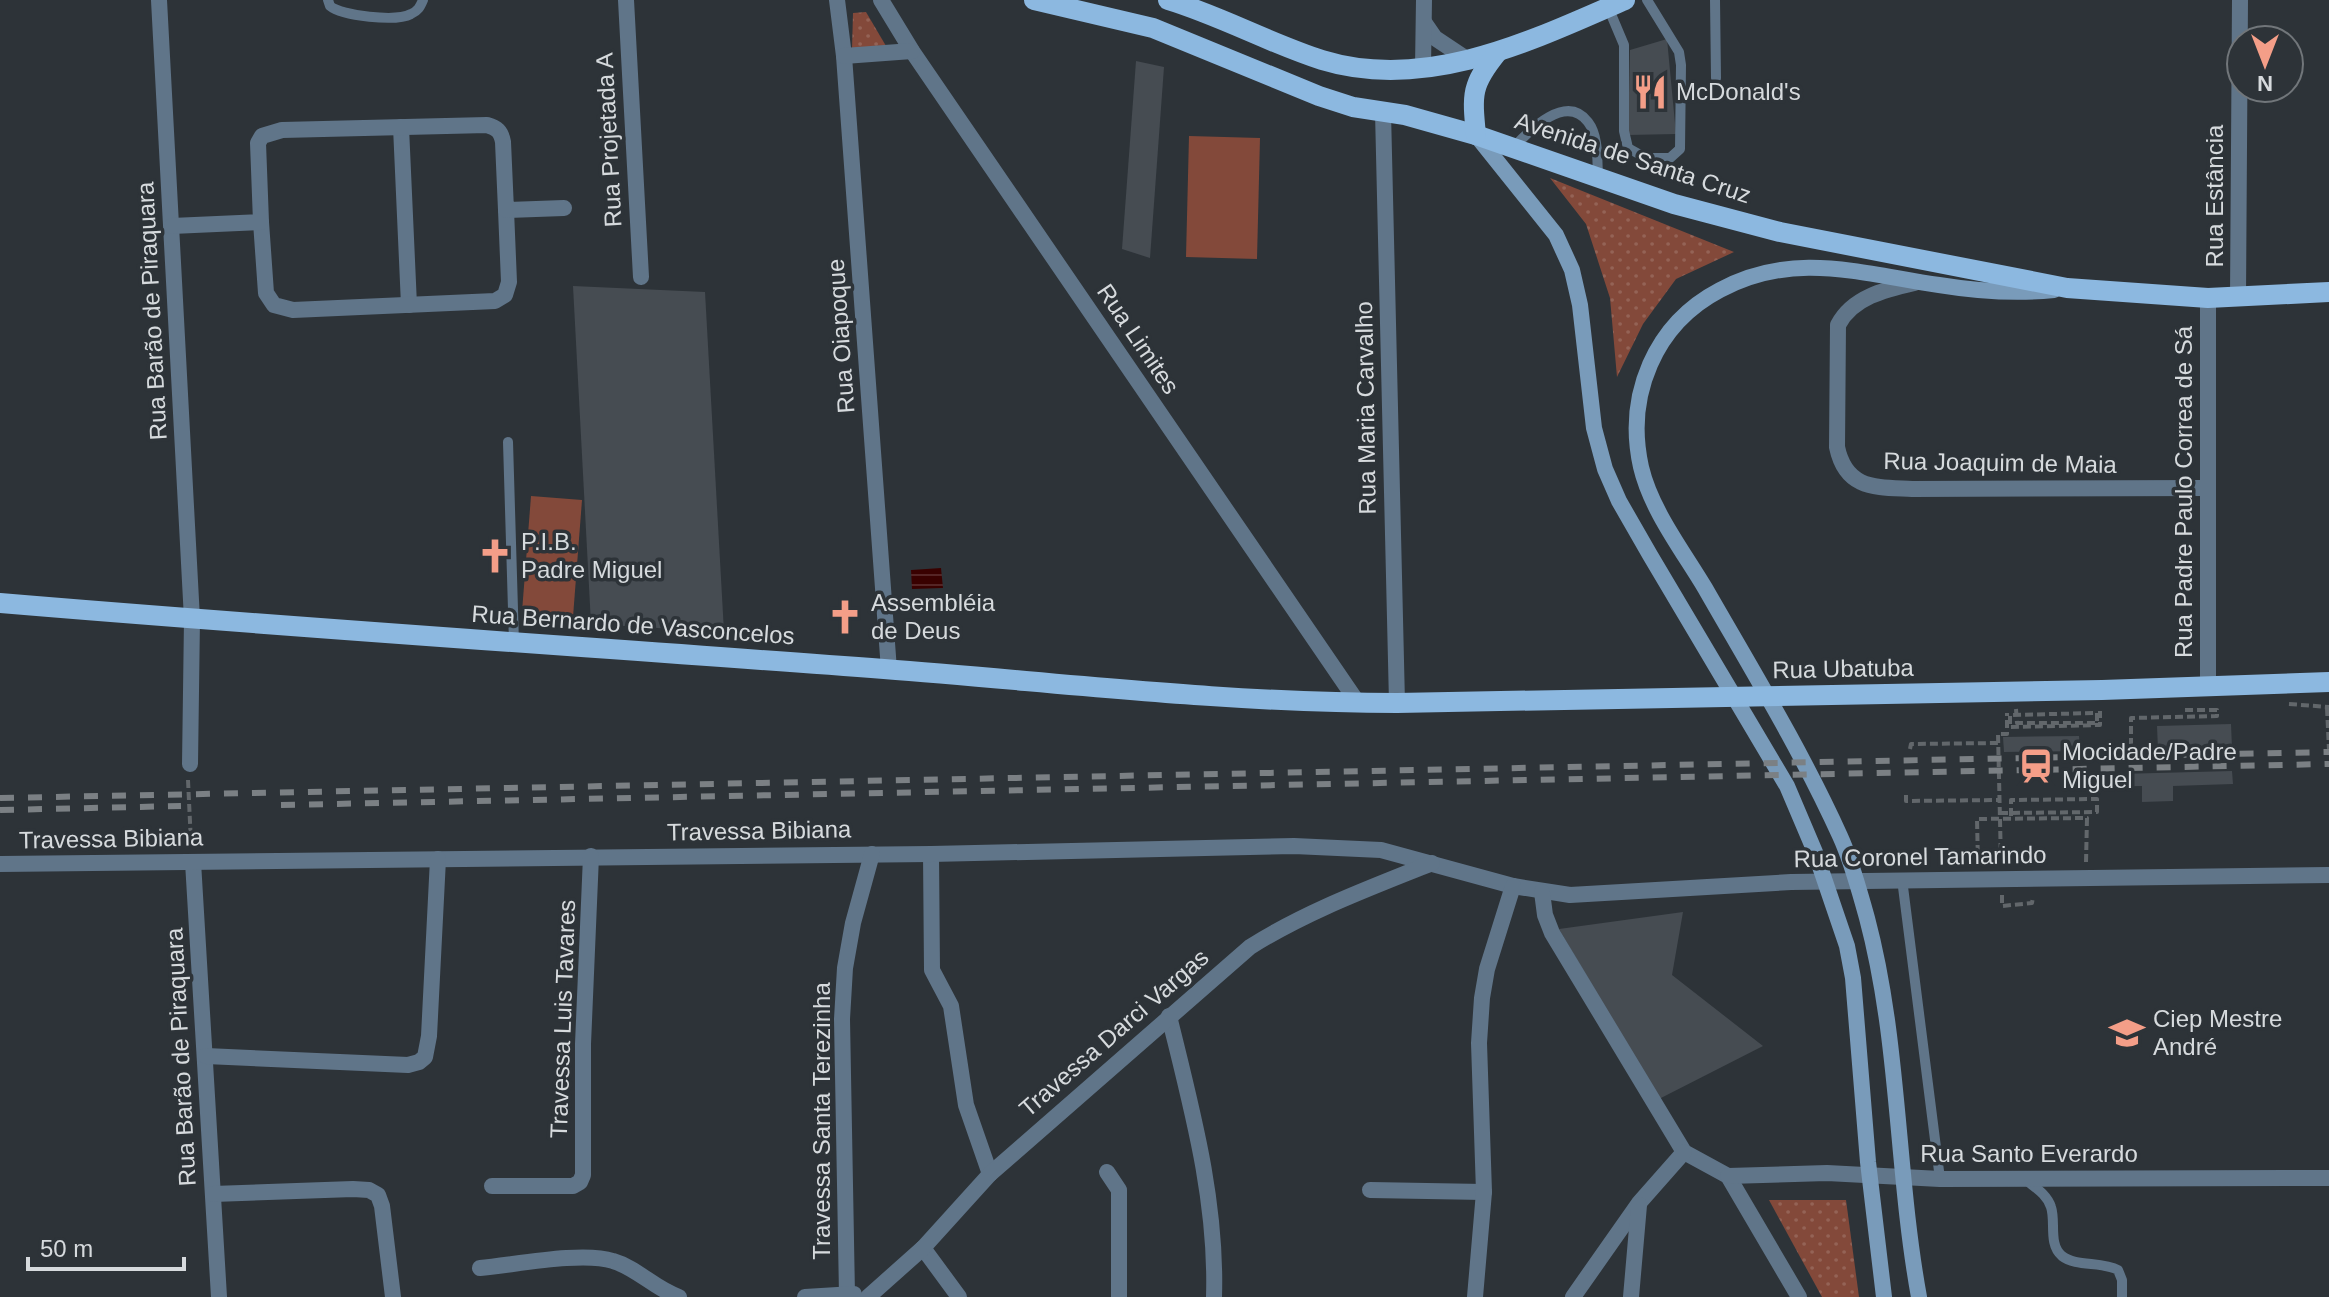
<svg xmlns="http://www.w3.org/2000/svg" width="2329" height="1297" font-family="Helvetica,sans-serif">
  <defs>
    <pattern id="park-dots" width="8" height="8" patternUnits="userSpaceOnUse" patternTransform="scale(2)"><rect width="8" height="8" fill="#83493a"/><path d="M2 2h.1M6 6h.1" fill="none" stroke="#946356" stroke-width="1.8" stroke-linecap="round"/></pattern>
    <pattern id="water-rules" width="6" height="5" patternUnits="userSpaceOnUse" patternTransform="scale(2)"><rect width="6" height="5" fill="#390100"/><path d="M0 2.5h6" fill="none" stroke="#552525"/></pattern>
  </defs>
  <rect width="100%" height="100%" fill="#2d3338"/>
  <g fill="url(#park-dots)">
    <path d="M866,12L886,46L852,50L853,13Z"/>
    <path d="M1550,178L1734,252L1676,279L1643,324L1617,377L1610,298L1586,224Z"/>
    <path d="M1769,1200H1846L1859,1297H1822Z"/>
  </g>
  <g fill="#83493a">
    <path d="M1189,136L1260,138L1257,259L1186,257Z"/>
    <path d="M531,496L582,500L573,617L522,612Z"/>
  </g>
  <path fill="url(#water-rules)" d="M941,568L943,588L912,589L911,570Z"/>
  <g fill="#464c52">
    <path d="M1667,39L1676,134L1628,135L1630,50Z"/>
    <path d="M1136,61L1164,67L1150,258L1122,249Z"/>
    <path d="M573,286L705,292L724,632L591,624Z"/>
    <path d="M2231,724L2232,748L2158,750L2157,726Z"/>
    <path d="M2079,736L2080,751L2004,752L2003,737Z"/>
    <path d="M2232,771L2233,784L2173,786V801L2142,802V786L2082,787V775Z"/>
    <path d="M1683,912L1672,975L1763,1046L1659,1099L1559,929Z"/>
  </g>
  <g fill="none" stroke-linecap="round" stroke-linejoin="round">
    <g stroke="#62676b" stroke-width="4" stroke-dasharray="8 4" stroke-linecap="butt">
      <path d="M2289,704L2329,707"/>
      <path d="M2327,708L2329,750"/>
      <path d="M2016,709L2017,723H2097V713L2010,715V727L2100,725V711"/>
      <path d="M2131,746V718L2217,716V710H2184"/>
      <path d="M1910,749L1911,744L1998,743"/>
      <path d="M188,780L191,843"/>
      <path d="M1906,795V801L2000,800"/>
      <path d="M2000,813L2097,812V799L2011,800V819"/>
      <path d="M2001,863L1998,734H2007V713"/>
      <path d="M1978,865L1977,819L2087,818L2086,863"/>
      <path d="M2002,895V906L2032,903L2033,897"/>
    </g>
    <g stroke="#607589" stroke-width="10">
      <path d="M328,0L330,6C342,16 396,22 411,14C418,11 420,7 423,0"/>
      <path d="M1715,0L1716,78"/>
      <path d="M1608,7L1624,45V131L1628,148L1646,158H1670L1680,149L1681,65L1679,52L1647,0"/>
      <path d="M1515,146C1530,130 1566,93 1588,122C1599,136 1597,161 1598,177"/>
      <path d="M508,442L514,643"/>
      <path d="M1902,879L1940,1179"/>
      <path d="M2025,1179C2034,1187 2047,1194 2051,1207C2056,1222 2048,1244 2062,1256C2076,1267 2102,1261 2118,1270L2122,1280V1297"/>
    </g>
    <g stroke="#607589" stroke-width="16">
      <path d="M159,0L192,619L190,764"/>
      <path d="M626,0L641,277"/>
      <path d="M837,0L844,56L889,670"/>
      <path d="M881,0L912,51L1358,703"/>
      <path d="M1424,22L1435,38L1468,60"/>
      <path d="M844,56L912,51"/>
      <path d="M1423,67L1424,0"/>
      <path d="M1383,112L1397,703"/>
      <path d="M401,127L409,305"/>
      <path d="M261,222L266,293L274,305L293,310L495,301L505,295L509,282L506,210"/>
      <path d="M172,226L261,222L258,143L262,136L282,130L487,125C497,128 501,131 503,142L506,210L564,208"/>
      <path d="M1918,282C1888,289 1853,296 1838,325L1837,447C1846,490 1876,487 1912,489L2207,488"/>
      <path d="M2238,297L2240,0"/>
      <path d="M2208,686V298"/>
      <path d="M931,854L932,970L951,1006L966,1105L990,1174"/>
      <path d="M193,862L219,1297"/>
      <path d="M0,864L931,854L1294,846L1381,850L1513,886L1570,895L1791,882L2329,875"/>
      <path d="M1542,892L1545,915L1552,933L1684,1152L1728,1176L1799,1297"/>
      <path d="M1169,1016C1192,1110 1217,1200 1214,1297"/>
      <path d="M206,1056L408,1065L419,1062L425,1057L429,1036L438,859"/>
      <path d="M1107,1172L1119,1190V1297"/>
      <path d="M1728,1176L1827,1173L1940,1179L2329,1178"/>
      <path d="M492,1186H573L580,1182L583,1175V1044L591,856"/>
      <path d="M1370,1190L1484,1192"/>
      <path d="M213,1194L353,1189L369,1190L378,1195L382,1206L393,1297"/>
      <path d="M923,1248L959,1297"/>
      <path d="M480,1268C514,1265 582,1251 613,1261C637,1268 655,1289 679,1297"/>
      <path d="M847,1295L842,1019L845,968L853,923L872,854"/>
      <path d="M805,1297L854,1294"/>
      <path d="M868,1297L923,1248L990,1174L1250,947C1307,911 1370,888 1432,863"/>
      <path d="M1475,1297L1484,1192L1479,1043L1482,998L1487,969L1513,886"/>
      <path d="M1573,1297L1639,1203L1684,1152"/>
      <path d="M1631,1297L1639,1205"/>
    </g>
    <g stroke="#799bba" stroke-width="16">
      <path d="M1476,135L1556,235L1572,270L1580,305L1594,428L1605,469L1619,501L1650,555L1787,786L1815,852L1847,946L1853,978L1868,1162L1884,1297"/>
      <path d="M1919,1297C1896,1171 1900,1042 1867,918C1859,890 1852,862 1840,836C1801,750 1752,670 1705,588C1683,551 1651,510 1641,467C1625,395 1655,324 1720,290C1794,250 1862,274 1939,285C1976,291 2016,294 2054,290"/>
    </g>
    <g stroke="#8cb8e0" stroke-width="20">
      <path d="M1034,0L1153,28L1319,96L1353,107L1405,115L1476,135L1674,204L1780,232L2067,288L2208,298L2329,292"/>
      <path d="M1168,0C1221,16 1269,43 1322,60C1426,92 1531,41 1625,0"/>
      <path d="M1476,135C1472,94 1471,85 1497,53"/>
      <path d="M0,603C295,628 590,647 884,669C1055,682 1225,703 1397,703L2102,690L2329,682"/>
    </g>
    <g stroke="#7b8084" stroke-width="6" stroke-dasharray="14 14" stroke-linecap="butt">
      <path d="M0,798L2329,752"/>
      <path d="M281,805L2329,764"/>
      <path d="M0,810L181,806"/>
    </g>
  </g>
  <defs>
    <g id="restaurant-bare" transform="scale(2.76)"><path d="M-5-6h1v4h1v-4h1v4h1v-4h1v5L-1.5 .5V6h-2V.5L-5-1ZM5-6V6H3V1.5H1.5Q1.5-4 5-6Z" fill="#f49e88" stroke="#2d3338" stroke-width="2.5" paint-order="stroke"/></g>
    <g id="church-bare" transform="scale(2.76)"><path d="M-1.2-6h2.4v3.5h3.3v2.4h-3.3V6h-2.4V-.1h-3.3v-2.4h3.3Z" fill="#f49e88" stroke="#2d3338" stroke-width="2.5" paint-order="stroke"/></g>
    <g id="station-bare" transform="scale(2.76)"><path d="M-3-6H3Q5-6 5-4V2Q5 4 3 4L4.5 6H3L1.5 4h-3L-3 6H-4.5L-3 4Q-5 4-5 2V-4Q-5-6-3-6ZM-3.5-4v3h7v-3ZM-3.5 1v1.5H-2V1ZM2 1v1.5H3.5V1Z" fill="#f49e88" stroke="#2d3338" stroke-width="2.5" paint-order="stroke"/></g>
    <g id="school-bare" transform="scale(2.76)"><path d="M0-5L7-2L0 1L-7-2ZM-4 1L0 2.5L4 1V4Q0 6-4 4Z" fill="#f49e88" stroke="#2d3338" stroke-width="2.5" paint-order="stroke"/></g>
  </defs>
  <g fill-rule="evenodd">
    <use href="#restaurant-bare" x="1650" y="92"/>
    <use href="#church-bare" x="495" y="556"/>
    <use href="#church-bare" x="845" y="617"/>
    <use href="#station-bare" x="2036" y="766"/>
    <use href="#school-bare" x="2127" y="1033"/>
  </g>
  <g text-anchor="middle" stroke-width="7" stroke-linejoin="round" paint-order="stroke">
    <g font-size="24" fill="#d6dadd" stroke="#2d3338" text-anchor="start">
      <text x="1676" y="100">McDonald's</text>
      <text x="521" y="550">P.I.B.<tspan x="521" dy="28">Padre Miguel</tspan></text>
      <text x="871" y="611">Assembléia<tspan x="871" dy="28">de Deus</tspan></text>
      <text x="2062" y="760">Mocidade/Padre<tspan x="2062" dy="28">Miguel</tspan></text>
      <text x="2153" y="1027">Ciep Mestre<tspan x="2153" dy="28">André</tspan></text>
    </g>
    <g font-size="24" fill="#d6dadd" stroke="#2d3338">
      <text transform="translate(609 140) rotate(-93)" y="8">Rua Projetada A</text>
      <text transform="translate(1633 158) rotate(18)" y="8">Avenida de Santa Cruz</text>
      <text transform="translate(2215 196) rotate(-90)" y="8">Rua Estância</text>
      <text transform="translate(152 311) rotate(-93)" y="8">Rua Barão de Piraquara</text>
      <text transform="translate(841 336) rotate(-94)" y="8">Rua Oiapoque</text>
      <text transform="translate(1138 339) rotate(56)" y="8">Rua Limites</text>
      <text transform="translate(1366 408) rotate(-91)" y="8">Rua Maria Carvalho</text>
      <text transform="translate(2000 463) rotate(1)" y="8">Rua Joaquim de Maia</text>
      <text transform="translate(2184 492) rotate(-90)" y="8">Rua Padre Paulo Correa de Sá</text>
      <text transform="translate(633 625) rotate(4)" y="8">Rua Bernardo de Vasconcelos</text>
      <text transform="translate(1843 669) rotate(-1)" y="8">Rua Ubatuba</text>
      <text transform="translate(759 831) rotate(-1)" y="8">Travessa Bibiana</text>
      <text transform="translate(111 839) rotate(-1)" y="8">Travessa Bibiana</text>
      <text transform="translate(1920 857) rotate(-1)" y="8">Rua Coronel Tamarindo</text>
      <text transform="translate(563 1019) rotate(-88)" y="8">Travessa Luis Tavares</text>
      <text transform="translate(1114 1033) rotate(-41)" y="8">Travessa Darci Vargas</text>
      <text transform="translate(181 1057) rotate(-93)" y="8">Rua Barão de Piraquara</text>
      <text transform="translate(822 1121) rotate(-90)" y="8">Travessa Santa Terezinha</text>
      <text x="2029" y="1162">Rua Santo Everardo</text>
    </g>
  </g>
  <g transform="translate(2265 64) rotate(180)"><circle r="38" fill="#2d3338" stroke="#71767a" stroke-width="2"/>
  <path d="M0-6L14 30L0 20L-14 30Z" fill="#f49e88"/>
  <text y="-12" font-size="22" font-weight="bold" text-anchor="middle" fill="#d6dadd">N</text>
  </g>
  <path d="M28 1257v12h156v-12" fill="none" stroke="#d6dadd" stroke-width="4"/>
  <text x="40" y="1257" font-size="24" fill="#d6dadd" stroke="#2d3338" stroke-width="6" paint-order="stroke">50 m</text>
</svg>
